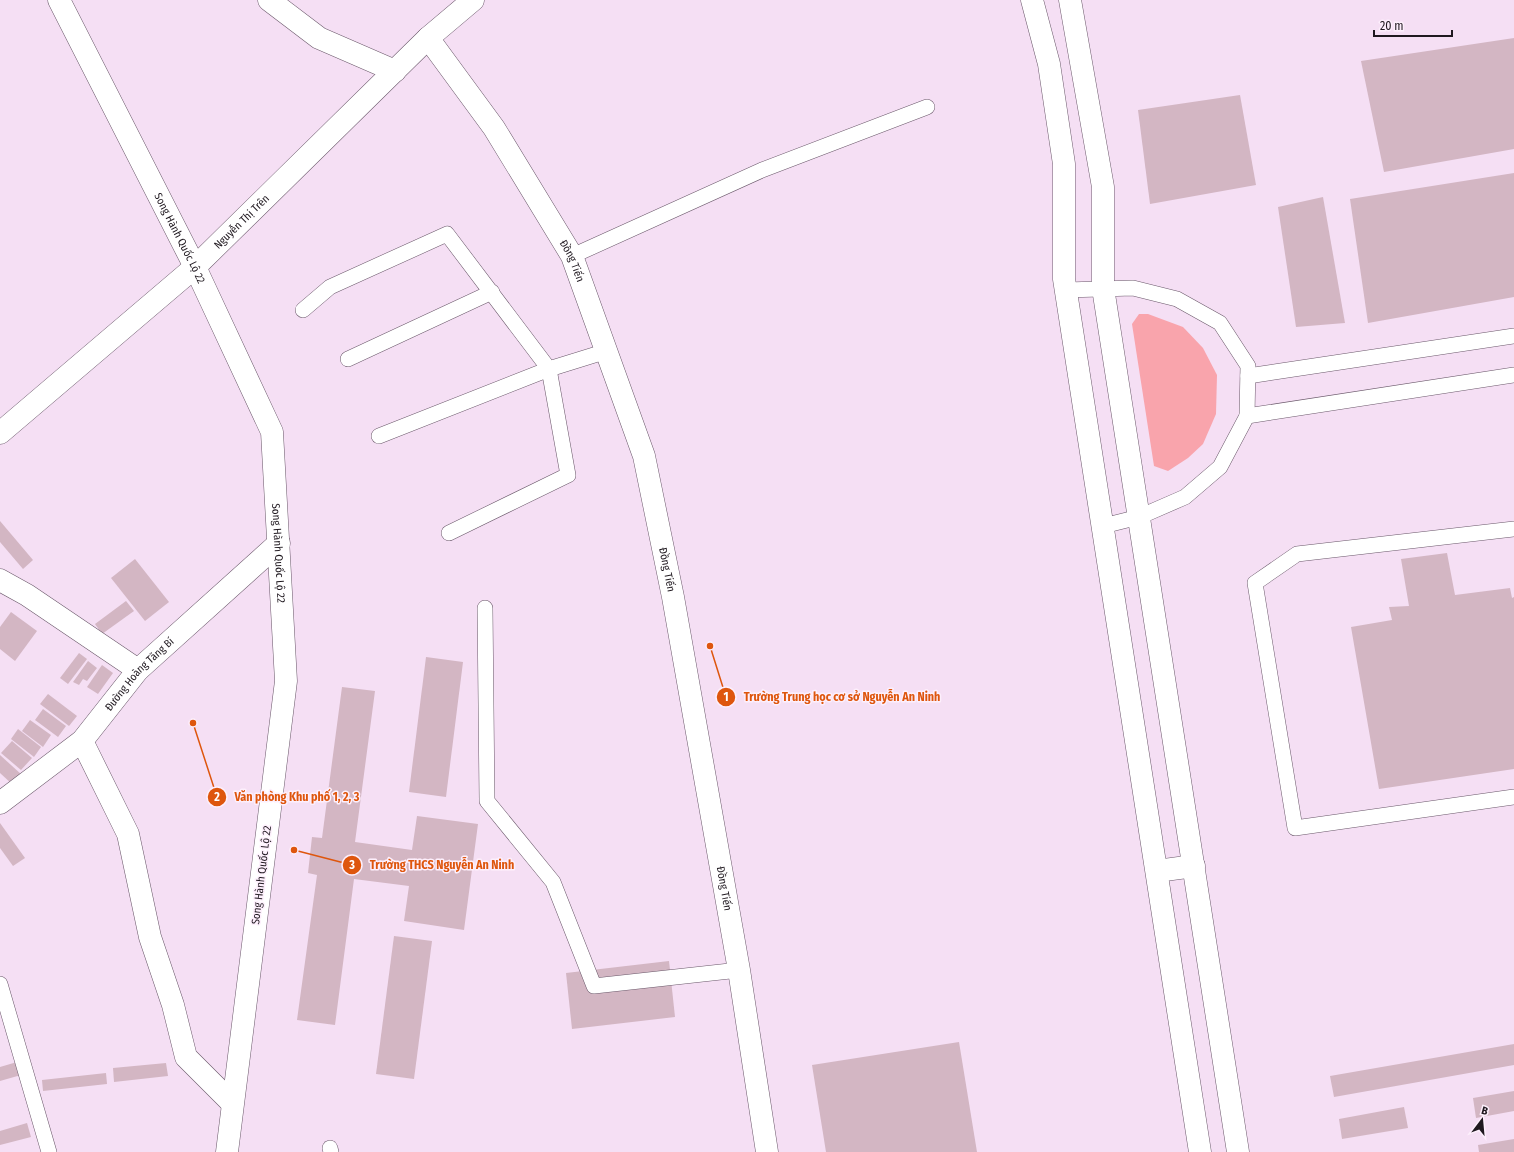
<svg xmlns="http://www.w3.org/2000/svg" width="1514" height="1152" font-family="'Fira Sans Condensed',sans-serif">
  <rect width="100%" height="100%" fill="#f5dff4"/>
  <path fill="#f9a4ac" d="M1139,314H1148L1183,327L1203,348L1217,375L1216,414L1203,444L1188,458L1168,471L1154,466L1132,324Z"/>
  <g fill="#d3b6c3">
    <path d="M1514,38V149L1384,172L1361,61Z"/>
    <path d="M1240,95L1256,185L1150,204L1138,110Z"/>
    <path d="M1514,173V297L1368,323L1350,199Z"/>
    <path d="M1323,197L1345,323L1296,327L1278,207Z"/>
    <path d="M0,521L33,560L23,569L0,542Z"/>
    <path d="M1447,553L1455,595L1510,588L1512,598L1514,597V769L1379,789L1351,627L1392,620L1389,607L1409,606L1401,559Z"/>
    <path d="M135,559L169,602L145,621L111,578Z"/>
    <path d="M126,601L134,611L102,634L95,624Z"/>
    <path d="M11,612L37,631L15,661L0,649V627Z"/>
    <path d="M79,653L87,659L68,684L60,678Z"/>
    <path d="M426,657L463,662L446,797L409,792Z"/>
    <path d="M88,661L97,668L87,681L83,679L79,685L73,682Z"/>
    <path d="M102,665L113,673L98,694L87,687Z"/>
    <path d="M342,687L375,691L355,842L412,850L417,816L478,824L464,930L404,921L409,886L354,879L335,1025L297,1020L317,875L308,873L312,837L322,838Z"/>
    <path d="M48,694L77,716L69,726L40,704Z"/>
    <path d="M43,709L66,726L58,737L35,720Z"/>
    <path d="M30,720L51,735L43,747L22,731Z"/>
    <path d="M18,729L41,747L34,757L11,739Z"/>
    <path d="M12,741L32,758L21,770L1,753Z"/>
    <path d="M0,755L22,775L13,785L0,773Z"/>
    <path d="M0,823L25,858L13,866L0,848Z"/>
    <path d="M394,936L432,941L414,1079L376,1074Z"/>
    <path d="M669,961L675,1017L572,1029L566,973Z"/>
    <path d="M959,1042L977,1152H826L812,1065Z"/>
    <path d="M1514,1044V1065L1334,1097L1330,1076Z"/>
    <path d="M17,1062L21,1075L0,1081V1067Z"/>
    <path d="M166,1063L168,1076L114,1082L113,1068Z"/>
    <path d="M106,1073L107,1084L43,1091L42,1080Z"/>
    <path d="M1514,1091V1111L1476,1118L1473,1098Z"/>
    <path d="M1404,1107L1408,1128L1342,1139L1339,1119Z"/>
    <path d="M27,1123L31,1137L0,1145V1131Z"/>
    <path d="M1514,1139V1152H1479L1478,1145Z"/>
  </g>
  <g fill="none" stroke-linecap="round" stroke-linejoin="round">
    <g stroke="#6a586a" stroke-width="16">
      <g id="service">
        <path d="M572,256L762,170L927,107"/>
        <path d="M1066,290L1133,288L1177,299L1220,323L1248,366L1247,416L1220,467L1185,497L1139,517L1103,526"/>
        <path d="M303,310L330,287L447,234L549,369L607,351"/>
        <path d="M348,359L492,292"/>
        <path d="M1248,376L1514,336"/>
        <path d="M1247,416L1514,375"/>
        <path d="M379,436L549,369L568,475L449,533"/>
        <path d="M1514,529L1297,554L1255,583L1295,828L1514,797"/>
        <path d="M485,608L487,801L553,882L594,986L739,970"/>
        <path d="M0,984L49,1152"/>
        <path d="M330,1148L331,1152"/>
      </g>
    </g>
    <g stroke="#6a586a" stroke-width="23">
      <g id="minor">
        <path d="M269,0L319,38L395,71"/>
        <path d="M1032,0L1049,64L1064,164V279L1200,1152"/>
        <path d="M1070,0L1103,187V288L1238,1152"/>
        <path id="s1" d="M428,38L494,128L572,256L644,456L673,597L739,970L767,1152"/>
        <path id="s2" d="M0,433L195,267L428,38L473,0"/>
        <path d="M0,580L27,595L138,670"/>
        <path d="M82,741L128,834L150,937L173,1005L186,1057L232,1103"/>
        <path id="s3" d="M0,803L82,741L138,670L279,543"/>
        <path d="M1157,871L1194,866"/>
      </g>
    </g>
    <g stroke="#6a586a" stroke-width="23">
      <g id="tertiary">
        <path id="s4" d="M59,0L195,267L272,432L286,681L227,1152"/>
      </g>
    </g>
    <use href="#service" stroke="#fff" stroke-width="15"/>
    <use href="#minor" stroke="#fff" stroke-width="22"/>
    <use href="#tertiary" stroke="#fff" stroke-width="22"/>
  </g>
  <g text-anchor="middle" stroke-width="3" stroke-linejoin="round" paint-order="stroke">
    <g font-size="11" fill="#1f181f" stroke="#fdeffc">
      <text dy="4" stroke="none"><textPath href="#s2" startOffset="321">Nguyễn Thị Trên</textPath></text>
      <text dy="4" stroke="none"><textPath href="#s4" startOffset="267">Song Hành Quốc Lộ 22</textPath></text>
      <text dy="4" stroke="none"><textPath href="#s1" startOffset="266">Đồng Tiến</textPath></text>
      <text dy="4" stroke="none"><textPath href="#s4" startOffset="603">Song Hành Quốc Lộ 22</textPath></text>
      <text dy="4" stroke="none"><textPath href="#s1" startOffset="590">Đồng Tiến</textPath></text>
      <text dy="4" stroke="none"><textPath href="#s3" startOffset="191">Đường Hoàng Tăng Bí</textPath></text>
      <text transform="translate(261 875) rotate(-83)" y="4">Song Hành Quốc Lộ 22</text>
      <text dy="4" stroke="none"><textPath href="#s1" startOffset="914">Đồng Tiến</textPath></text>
    </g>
  </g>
  <path fill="none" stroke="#de560d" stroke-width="1.5" d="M710 646L726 697M193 723L217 797M294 850L352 865"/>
  <g fill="#de560d" stroke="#fdeffc" stroke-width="1.5">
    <circle cx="710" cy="646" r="4"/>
    <circle cx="193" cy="723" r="4"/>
    <circle cx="294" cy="850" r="4"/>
    <circle cx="726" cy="697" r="10"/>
    <circle cx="217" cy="797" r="10"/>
    <circle cx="352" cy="865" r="10"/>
  </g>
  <g font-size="12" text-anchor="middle" font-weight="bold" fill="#fff">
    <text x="726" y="701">1</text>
    <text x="217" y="801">2</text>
    <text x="352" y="869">3</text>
  </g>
  <g font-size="12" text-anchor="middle" font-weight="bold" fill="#de560d" stroke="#fdeffc" stroke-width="3" stroke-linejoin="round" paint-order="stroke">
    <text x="842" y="701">Trường Trung học cơ sở Nguyễn An Ninh</text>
    <text x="297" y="801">Văn phòng Khu phố 1, 2, 3</text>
    <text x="442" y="869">Trường THCS Nguyễn An Ninh</text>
  </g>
  <g transform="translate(1482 1120) rotate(16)" stroke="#fdeffc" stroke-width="3" paint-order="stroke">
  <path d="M0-3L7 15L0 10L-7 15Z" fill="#1f181f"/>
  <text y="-6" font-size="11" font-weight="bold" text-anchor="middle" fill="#1f181f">B</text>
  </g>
  <path d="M1374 30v6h78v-6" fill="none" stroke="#1f181f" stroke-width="2"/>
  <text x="1380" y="30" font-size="12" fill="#1f181f" stroke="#fdeffc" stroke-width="3" paint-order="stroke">20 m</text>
</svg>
